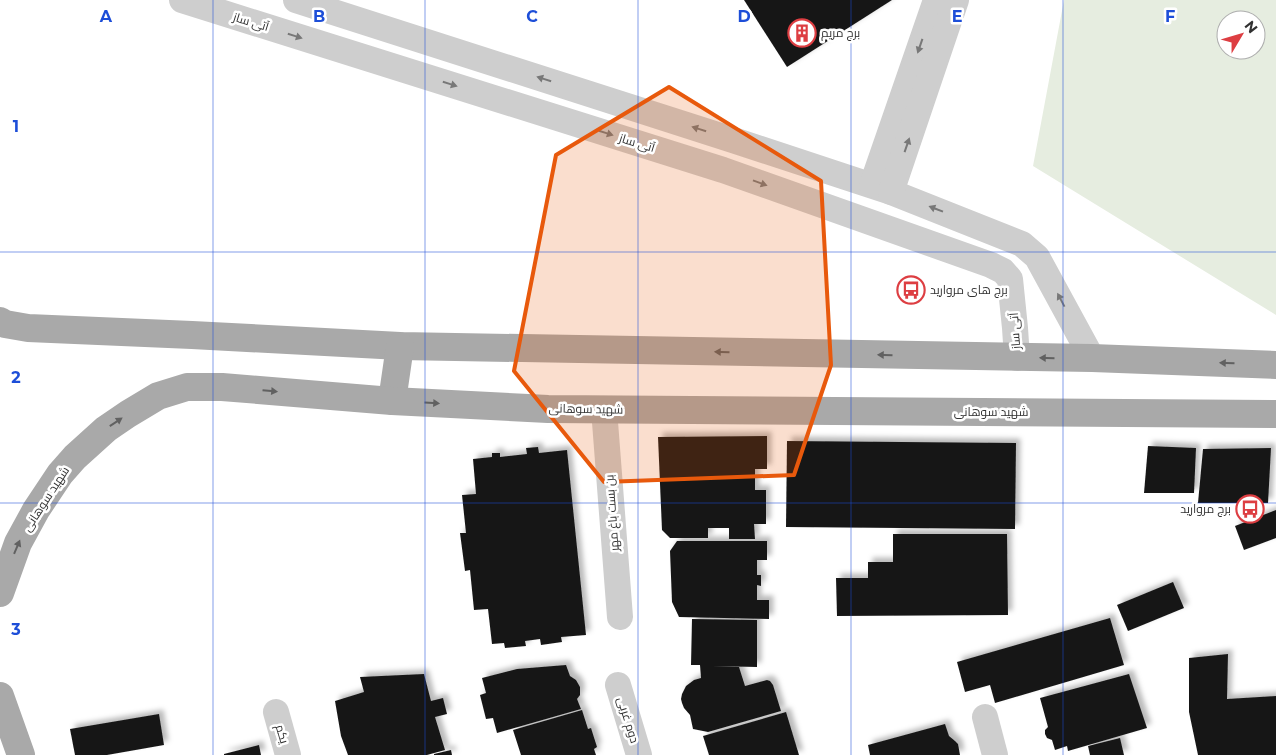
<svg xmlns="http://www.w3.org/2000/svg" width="1276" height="755" font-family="Montserrat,Cairo,sans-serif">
  <defs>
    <filter id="shadow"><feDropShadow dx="4.5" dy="-4.5" stdDeviation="2.5" flood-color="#0004"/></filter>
  </defs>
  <rect width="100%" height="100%" fill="#fff"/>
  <path fill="#e6ede0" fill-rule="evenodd" d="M1064,0H1276V315L1033,166ZM1226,20H1256V50H1226Z"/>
  <g fill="#181818" filter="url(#shadow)">
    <path d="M744,0H892L787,67Z"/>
    <path d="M767,436V469H755V490H766V524H754L755,539H729V528H708V538H670L662,530L658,437Z"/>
    <path d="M787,441L1016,443L1015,529L786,527Z"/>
    <path d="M1148,446L1196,448L1194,493H1144Z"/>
    <path d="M538,447L539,453L567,450L586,635L561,637L562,642L541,645L540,639L525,641L526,646L505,648L504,643L492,644L488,609L474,610L470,570L465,571L460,533H466L462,495L476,494L473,459L492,457V453H500V457L527,454L526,448Z"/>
    <path d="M1271,448L1268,503H1198L1203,449Z"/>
    <path d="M1276,510V538L1244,550L1235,526Z"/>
    <path d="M893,534H1007L1008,615L837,616L836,578H868V562H893Z"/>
    <path d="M677,541H767V560H757V575H761V586L757,585V600H769V619L679,617L672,602L670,551Z"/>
    <path d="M1173,582L1184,608L1128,631L1117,605Z"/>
    <path d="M1110,618L1124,665L995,703L990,685L965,692L957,662Z"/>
    <path d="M692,619L757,620V667L712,666L739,667L745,686L767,680L770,681L773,685L781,711L708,732L693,729L690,715L684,708L682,703L681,699L682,694L686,686L694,680L701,678L700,665H691Z"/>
    <path d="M1228,654L1227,699L1276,696V755H1198L1189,712V658Z"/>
    <path d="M566,665L570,676L576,680L580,687V695L577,699L581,709L497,733L493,718L486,719L480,695L486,693L482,678L517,669Z"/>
    <path d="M424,674L431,701L443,698L447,714L435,717L445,750L427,755H348L341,736L335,701L364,692L360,677Z"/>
    <path d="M1129,674L1147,728L1068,751L1067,746L1055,750L1052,740L1047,738L1045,734V730L1048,727L1040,698Z"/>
    <path d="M582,710L588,729L591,728L597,747L594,749L596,755H521L513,730Z"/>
    <path d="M786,712L799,755H709L703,736Z"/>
    <path d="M159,714L164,745L107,755H75L70,729Z"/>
    <path d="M945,724L949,736L955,741L958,744L960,755H870L868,745Z"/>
    <path d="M1120,738L1124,755H1090L1088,746Z"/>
    <path d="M259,745L261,755H224V754Z"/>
    <path d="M451,750L452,755H434V754Z"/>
  </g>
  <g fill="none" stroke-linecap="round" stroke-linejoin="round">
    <g stroke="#cecece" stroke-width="26">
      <path d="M182,0L723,170L991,265L1003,271L1010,279L1015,328L1017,358"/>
      <path d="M296,0L733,140L891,192L1022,244L1037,257L1092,358"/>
      <path d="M872,185L936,0"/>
      <path d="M891,192L956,0"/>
      <path d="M604,409L620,617"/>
      <path d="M618,685L639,755"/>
      <path d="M276,712L288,755"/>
      <path d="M985,717L995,755"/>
    </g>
    <g stroke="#a9a9a9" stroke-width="28">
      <path d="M0,321L5,324L28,328L192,335L400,346L1092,358L1276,365"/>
      <path d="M392,401L400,346"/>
      <path d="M0,593L18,543L36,510L60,474L75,457L106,429L128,414L158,396L187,387H222L392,401L548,409L1276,414"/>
      <path d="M0,696L21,755"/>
    </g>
  </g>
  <defs><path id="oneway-solid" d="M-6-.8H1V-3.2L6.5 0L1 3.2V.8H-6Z" transform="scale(1.25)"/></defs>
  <g fill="#787878">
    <use href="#oneway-solid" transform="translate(295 36) rotate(17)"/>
    <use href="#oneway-solid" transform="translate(920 46) rotate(109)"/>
    <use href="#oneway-solid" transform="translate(544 79) rotate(-162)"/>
    <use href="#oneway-solid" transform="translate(450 84) rotate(17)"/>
    <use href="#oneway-solid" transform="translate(699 129) rotate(-162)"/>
    <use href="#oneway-solid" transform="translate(606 133) rotate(17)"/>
    <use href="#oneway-solid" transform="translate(907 145) rotate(-71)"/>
    <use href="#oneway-solid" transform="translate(760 183) rotate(20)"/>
    <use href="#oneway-solid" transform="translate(936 209) rotate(-159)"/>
    <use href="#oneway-solid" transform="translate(1061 300) rotate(-118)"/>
  </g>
  <g fill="#616161">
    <use href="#oneway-solid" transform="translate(722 352) rotate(-179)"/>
    <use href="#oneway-solid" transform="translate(885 355) rotate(-179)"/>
    <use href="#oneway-solid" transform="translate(1047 358) rotate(-179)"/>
    <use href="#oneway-solid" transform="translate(1227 363) rotate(-178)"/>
    <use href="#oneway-solid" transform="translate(270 391) rotate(5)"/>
    <use href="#oneway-solid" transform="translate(432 403) rotate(3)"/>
    <use href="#oneway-solid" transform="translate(116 422) rotate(-34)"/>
    <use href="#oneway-solid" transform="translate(17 547) rotate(-67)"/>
  </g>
  <path fill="#e8590c" fill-opacity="0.2" stroke="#e8590c" stroke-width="4" stroke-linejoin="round" d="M669,87L821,181L831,365L794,475L604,482L514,371L556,155Z"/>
  <path fill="none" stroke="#1d4ed8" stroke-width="1" stroke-opacity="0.55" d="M213,0V755M425,0V755M638,0V755M851,0V755M1063,0V755M0,252H1276M0,503H1276"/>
  <defs>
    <g id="building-ring" transform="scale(1.4375)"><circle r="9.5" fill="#fff" stroke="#dd3e42" stroke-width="1.5"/><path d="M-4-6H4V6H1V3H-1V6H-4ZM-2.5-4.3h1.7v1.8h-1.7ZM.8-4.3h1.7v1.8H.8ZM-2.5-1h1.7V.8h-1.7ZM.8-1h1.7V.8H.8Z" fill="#dd3e42"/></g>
    <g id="bus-ring" transform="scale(1.4375)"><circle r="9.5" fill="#fff" stroke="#dd3e42" stroke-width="1.5"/><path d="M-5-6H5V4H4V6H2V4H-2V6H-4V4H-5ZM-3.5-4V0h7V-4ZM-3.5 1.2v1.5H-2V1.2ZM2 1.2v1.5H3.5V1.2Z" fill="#dd3e42"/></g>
  </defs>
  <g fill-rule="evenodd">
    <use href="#building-ring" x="802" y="33"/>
    <use href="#bus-ring" x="911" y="290"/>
    <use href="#bus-ring" x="1250" y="509"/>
  </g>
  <g text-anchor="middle" stroke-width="5" stroke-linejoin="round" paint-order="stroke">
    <g font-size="12" fill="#313131" stroke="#fff">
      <text transform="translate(251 22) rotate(17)" y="4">آتی ساز</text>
      <text transform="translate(637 143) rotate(17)" y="4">آتی ساز</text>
      <text transform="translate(1015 331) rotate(-94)" y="4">آتی ساز</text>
      <text transform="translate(586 409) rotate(1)" y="4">شهید سوهانی</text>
      <text x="991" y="416">شهید سوهانی</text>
      <text transform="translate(46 499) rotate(-57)" y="4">شهید سوهانی</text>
      <text transform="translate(612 513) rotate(-94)" y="4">بن بست باغ مهر</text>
      <text transform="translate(628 720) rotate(73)" y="4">دوم غربی</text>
      <text transform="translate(282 734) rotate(74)" y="4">یکم</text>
    </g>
    <g font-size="12" fill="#313131" stroke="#fff" text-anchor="start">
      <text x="821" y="37">برج مریم</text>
      <text x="930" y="294">برج های مروارید</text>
      <text x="1231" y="513" text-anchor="end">برج مروارید</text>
    </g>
  </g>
  <g font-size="16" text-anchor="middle" font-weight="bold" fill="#1d4ed8" stroke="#fff" stroke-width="5" stroke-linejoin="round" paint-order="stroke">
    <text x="106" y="22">A</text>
    <text x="319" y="22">B</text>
    <text x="532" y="22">C</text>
    <text x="744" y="22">D</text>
    <text x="957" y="22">E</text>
    <text x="1170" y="22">F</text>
    <text x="16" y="132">1</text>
    <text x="16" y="383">2</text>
    <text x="16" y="635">3</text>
  </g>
  <g transform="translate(1241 35) rotate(52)"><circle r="24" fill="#ffffff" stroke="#adadad"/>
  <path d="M0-4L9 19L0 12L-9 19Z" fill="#dd3e42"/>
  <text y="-8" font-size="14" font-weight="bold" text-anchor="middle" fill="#313131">N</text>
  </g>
</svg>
